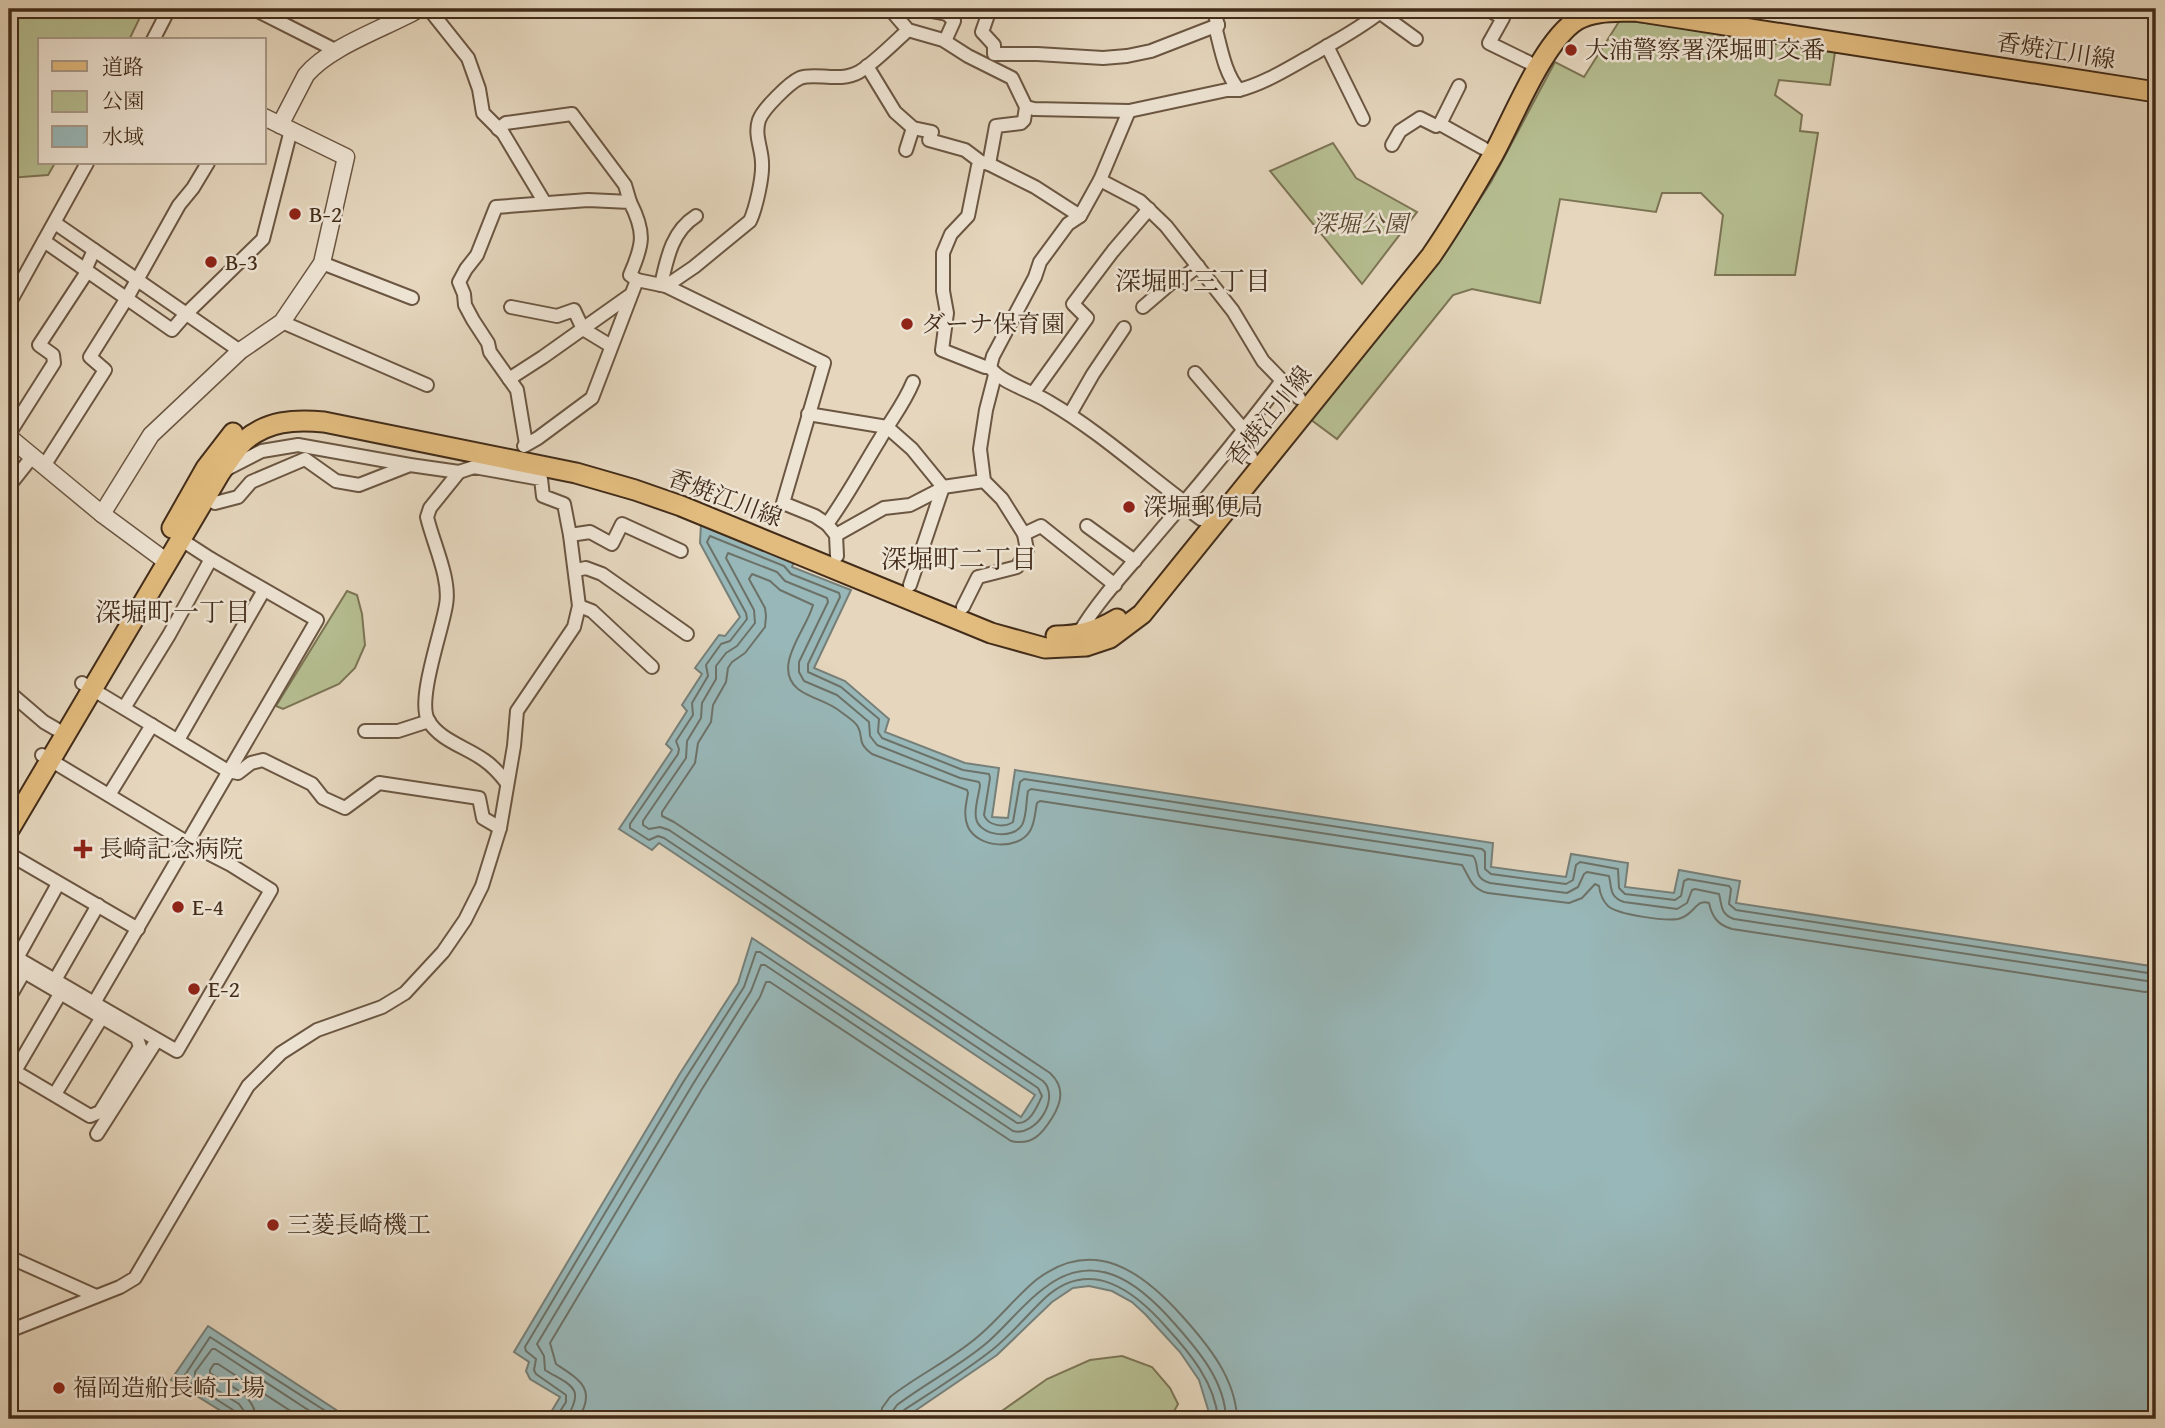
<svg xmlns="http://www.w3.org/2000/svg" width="2165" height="1428" font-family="'Gentium Book Plus','Noto Serif JP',serif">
  <rect width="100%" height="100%" fill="#e5d6bd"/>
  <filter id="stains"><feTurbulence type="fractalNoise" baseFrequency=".00286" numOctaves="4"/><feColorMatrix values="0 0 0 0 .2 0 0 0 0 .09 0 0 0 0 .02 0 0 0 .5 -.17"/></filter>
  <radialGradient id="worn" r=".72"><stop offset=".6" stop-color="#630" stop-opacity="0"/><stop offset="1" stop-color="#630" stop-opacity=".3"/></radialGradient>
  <g fill="#b5bd90" stroke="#7c7454" stroke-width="2">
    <path d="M9,9H144L129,40H40V163H55L48,175L9,178Z"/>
    <path d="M1620,20L1830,45L1835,52L1830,85L1779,80L1775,95L1802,115L1800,131L1818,133L1795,275H1715L1723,215L1701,193H1662L1656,212L1560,199L1540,303L1472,289L1453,295L1337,439L1310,419L1439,262L1491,182L1555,62L1584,77Z"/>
    <path d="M1333,143L1356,178L1417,212L1362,284L1270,171Z"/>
    <path d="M347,591L357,595L362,614L365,645L355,668L339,684L283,709L276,706Z"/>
    <path d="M1122,1356L1152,1367L1170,1388L1178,1404L1170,1419H927L999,1413L1047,1379L1090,1360Z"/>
  </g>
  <g fill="#98b7b8" stroke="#767f78" stroke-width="2">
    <path d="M701,524L794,562L792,567L851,590L814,668L845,681L889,719L885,732L965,763L999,768L992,817L1008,818L1015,770L1493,843L1491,867L1566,877L1571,854L1628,863L1625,887L1674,893L1679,870L1740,881L1736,903L2151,966L2156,943V1419H1211L1199,1380L1180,1352L1145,1314L1132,1302L1112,1291L1089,1286L1073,1288L1052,1302L997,1355L903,1419H547L560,1397L530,1379L526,1371L529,1362L514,1352L679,1075L738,983L752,938L1021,1117L1035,1095L659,843L652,850L619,829L672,750L666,744L687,711L682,705L702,674L695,668L719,635L725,636L740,617L700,543Z"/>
    <path d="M208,1326L350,1419H234L171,1380Z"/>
  </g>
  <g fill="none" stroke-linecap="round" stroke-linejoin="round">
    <g stroke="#6d7268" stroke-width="2">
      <path d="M237,1419L233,1410L183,1378L210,1337L338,1419"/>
      <path d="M245,1419L244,1411L239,1404L195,1376V1372L212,1349H215L322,1419"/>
      <path d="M256,1419C255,1394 229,1386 210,1373V1370L214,1364H218L303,1419"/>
      <path d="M555,1419L566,1402V1395L536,1374L534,1370L536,1359L526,1351L525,1347L685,1079L744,987L756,952H760L1017,1123C1030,1124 1037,1107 1042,1096L1038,1088L664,838L658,836L649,840L630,828V824L678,754L679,749L676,741L693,715L692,703L708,676L706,665L721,644L730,641L747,619L746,613L707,542L710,536L784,566L791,574L839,593L840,597L808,664V672L841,687L879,719L878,732L882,738L963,770L989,774L990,778L984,815C988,826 1004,828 1013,822L1020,782L1024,779L1482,849L1485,852V869L1491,874L1566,884L1573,880L1576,865L1580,862L1618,869L1619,888L1625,894L1675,900L1681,896L1684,881L1688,879L1729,886L1731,889L1729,904L1736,910L2148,973L2156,970"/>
      <path d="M566,1419C586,1387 571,1386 545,1370L544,1356L537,1344L693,1084L751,991L761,965H765L1013,1131C1036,1137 1061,1098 1043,1081L669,830L660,827L649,829L643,825V821L686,758L687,741L701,718L702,703L716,679V666L726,653L737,646L755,623L754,610L726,558L728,553L777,572L785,581L827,598L828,602L799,662V672L804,681L837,695L869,722L870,736L877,745L960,778L979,782L980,785C979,795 974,808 976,818C979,836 1013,840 1022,825C1027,816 1026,801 1028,791L1031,789L1473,856C1481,866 1471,877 1490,883L1567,893L1578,887L1584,874L1587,872L1609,876C1612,888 1609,897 1624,902L1677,909L1687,903L1692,890L1695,889L1719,894C1722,905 1720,914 1734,919L2147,981L2156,980"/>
      <path d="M578,1419C597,1389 580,1380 556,1364L550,1343L702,1089L760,997L766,982H770L1011,1141C1032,1146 1042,1134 1052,1118C1062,1102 1065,1087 1050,1073L674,822L662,816V812L695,763L698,743L711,722L713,705L726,682L728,668L732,662L745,653L765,627L766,616L765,608L749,579L752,574L770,581L780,590L813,605C807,629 771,667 798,689C811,699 828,701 841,712C846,716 855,721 858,727C864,738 856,742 872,754L967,790L968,793C966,804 963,816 968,827C978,848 1018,851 1030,831C1035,823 1035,812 1037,803L1040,801L1462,865C1470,878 1471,889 1488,893L1569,903L1582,898L1595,884L1599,886C1600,894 1602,900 1608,906C1618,915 1665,921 1678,919C1694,916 1696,898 1709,903C1712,917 1718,925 1732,929L2145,992L2156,991"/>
      <path d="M881,1419L882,1408L890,1397C919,1374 955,1358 982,1333C1001,1316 1017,1296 1036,1280C1094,1236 1142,1271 1183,1317C1208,1345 1236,1379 1237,1419"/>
      <path d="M891,1419L892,1412L897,1405C926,1383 963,1364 989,1341C1007,1325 1023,1304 1043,1289C1094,1248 1138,1282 1174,1323C1198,1350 1225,1381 1226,1419"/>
      <path d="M900,1419L904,1410C933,1391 964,1372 992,1350C1011,1335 1027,1315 1045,1298C1090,1257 1134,1290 1167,1328C1190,1353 1215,1383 1218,1419"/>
    </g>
    <g stroke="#6b5642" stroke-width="16">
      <g id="minor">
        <path d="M254,9L337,51"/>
        <path d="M429,9L468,58L479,89L483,113L503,133L545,203"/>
        <path d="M890,9L908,30L943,40L968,56L1012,78L1026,107L1024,120L1021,123L996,126L989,164L981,162L978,166L968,216L951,234L943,253V291L947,313L942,350L985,367H990C999,382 1034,392 1049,402C1097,430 1139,468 1183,501L1182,505L1201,519"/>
        <path d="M990,9L982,32L994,45V54H1037L1103,58L1127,56L1151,51L1218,25"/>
        <path d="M1213,9L1218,25L1216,30C1221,49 1225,74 1239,90C1266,83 1290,67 1314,54C1337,40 1363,27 1384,9"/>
        <path d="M1487,9L1503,18L1489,43L1528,62"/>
        <path d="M926,10L947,14L954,21L945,41"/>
        <path d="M1379,12L1416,39"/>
        <path d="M153,40L169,9"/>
        <path d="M1327,46L1363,119"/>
        <path d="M867,66L895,112L913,128L932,132L929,140L965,150L981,162"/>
        <path d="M1026,107L1034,109L1129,111L1227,90H1239"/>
        <path d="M1440,124L1459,86"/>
        <path d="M498,129L506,123L572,114L625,185L630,202"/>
        <path d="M1392,145L1400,131L1420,118L1436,126L1440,124L1483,148"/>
        <path d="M906,150L913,128"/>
        <path d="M989,164L1035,187L1080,216"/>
        <path d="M1100,180L1140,201L1166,226L1233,311L1263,361L1299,398"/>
        <path d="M55,223L240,351"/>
        <path d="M44,241L172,330L185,315L263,239L291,130"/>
        <path d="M322,263L412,298"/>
        <path d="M637,280L666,286L694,267L750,221C756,208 763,177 762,163C762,149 754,135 759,120C763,109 789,83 800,78C815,72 840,83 859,72C872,65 896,41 908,30"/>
        <path d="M661,285C667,258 672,231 696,216"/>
        <path d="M666,286L824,363L783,503L815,516L827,524"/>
        <path d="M9,304L87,163"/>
        <path d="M511,307L557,316L574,310L583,329L611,346"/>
        <path d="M1143,307L1178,277H1184L1198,266"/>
        <path d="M282,322L427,385"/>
        <path d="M990,367L993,356L1035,277L1040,262L1068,224L1080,216L1100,180L1129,111"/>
        <path d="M1195,373L1244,430"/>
        <path d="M509,379L543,357L629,296"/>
        <path d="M1034,392L1087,318L1073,304L1113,251L1149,209"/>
        <path d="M808,414L887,427L912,449L943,487"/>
        <path d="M1070,414L1093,374L1124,328"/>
        <path d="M9,434L54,363L53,355L39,345L85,275L86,268L94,250"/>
        <path d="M1234,442L1251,457"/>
        <path d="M524,446L538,438L592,398L637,280L630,275C643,245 646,233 630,202L588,200L496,207L477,255L466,269L459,282L464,294L465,305L473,320L488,343L490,352L517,390L526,444"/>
        <path d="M44,466L105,370L90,357L127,298L179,205L193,188L208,163"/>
        <path d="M459,472L430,508L427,517C433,543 451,579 446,605C442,631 417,699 428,720C439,740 466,747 484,760C493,766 500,774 507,783"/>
        <path d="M9,486L32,457"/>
        <path d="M943,487L984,481"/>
        <path d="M206,497L215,503L238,497L251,482L305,459L336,481L359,485L410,465"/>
        <path d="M1087,526L1135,561"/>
        <path d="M1024,534L1041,526L1115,585"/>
        <path d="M570,535L590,532L612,544L622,524L681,551"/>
        <path d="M836,535L884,508L910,505L941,489"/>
        <path d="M837,556L836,535L827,524C847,497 862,468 880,439C892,418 904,404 913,382"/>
        <path d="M576,570L586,568L602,574L687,634"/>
        <path d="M910,585L943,487"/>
        <path d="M579,606L592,611L652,667"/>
        <path d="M963,607L978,577L1017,567L1027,550L1024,534L1002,499L984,481L980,449L986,410L995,375"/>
        <path d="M1079,633C1100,597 1132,565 1159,532C1201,483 1242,433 1281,382"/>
        <path d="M82,683L228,771L238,773L251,763L263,760L312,784L323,798L345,808L379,783L479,798L483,818L500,828"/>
        <path d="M9,692L44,722L56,729"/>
        <path d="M124,708L169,635L211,559"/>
        <path d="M365,731H398L429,721"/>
        <path d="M178,740L264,590"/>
        <path d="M42,755L188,843L231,865L271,890L177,1051L94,1003"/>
        <path d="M109,795L152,725"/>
        <path d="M9,854L138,929"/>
        <path d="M58,884L17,958L94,1003L317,620L211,559L177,537"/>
        <path d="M9,963L137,1038L140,1047L100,1112L90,1116L9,1068"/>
        <path d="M55,980L98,905"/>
        <path d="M9,998L24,972"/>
        <path d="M15,1071L60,994"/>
        <path d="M55,1094L102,1017"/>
        <path d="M97,1134L157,1040"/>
        <path d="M9,1257L96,1296"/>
        <path d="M9,1331L120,1287L135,1278L248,1086L281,1053L317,1030L382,1007L405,993L443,952L465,920L482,886L500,828L514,746L517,711L574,627L579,606L570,535L564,504L543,496L541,479L474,467L459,472L410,465L298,445L262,451L225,470"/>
      </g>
    </g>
    <g stroke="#6b5642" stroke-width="19">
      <g id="tertiary">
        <path d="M280,125L306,75C330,46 386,28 419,9"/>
        <path d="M9,437L102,514L167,562"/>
        <path d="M102,514L151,435L240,351L282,322L322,263L346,157L264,117"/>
      </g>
    </g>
    <g stroke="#422c19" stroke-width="23">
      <g id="primary">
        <path d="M172,528L206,468L233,433"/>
        <path d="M1056,636C1077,636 1099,630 1117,619"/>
        <path d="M9,830L220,473C227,463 235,450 244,441C267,421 294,419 324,422L576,473L635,490L681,506L991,633L1045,648L1086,646L1110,638L1142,614L1431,256C1453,224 1473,190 1493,155C1513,119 1543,41 1577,20C1594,10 1616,12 1635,11L2156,92"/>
      </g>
    </g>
    <use href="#minor" stroke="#eee4d4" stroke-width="12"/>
    <use href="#tertiary" stroke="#eee4d4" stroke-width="16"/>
    <use href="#primary" stroke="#e2bb7e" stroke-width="19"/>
  </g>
  <g fill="#8f2418" stroke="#eee4d4" stroke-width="2.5">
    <circle cx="1571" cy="50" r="7"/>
    <circle cx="295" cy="214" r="7"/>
    <circle cx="211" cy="262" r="7"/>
    <circle cx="907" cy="324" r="7"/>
    <circle cx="1129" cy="507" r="7"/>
    <path d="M79.5 838.5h7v7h7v7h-7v7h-7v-7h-7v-7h7z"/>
    <circle cx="178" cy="907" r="7"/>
    <circle cx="194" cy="989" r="7"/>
    <circle cx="273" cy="1225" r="7"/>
    <circle cx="59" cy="1388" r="7"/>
  </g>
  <g text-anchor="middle" stroke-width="5" stroke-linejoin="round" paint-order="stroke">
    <g font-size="24" fill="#422c19" stroke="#eee4d4" text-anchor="start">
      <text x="1585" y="58">大浦警察署深堀町交番</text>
      <text x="309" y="222">B-2</text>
      <text x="225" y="270">B-3</text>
      <text x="921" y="332">ダーナ保育園</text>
      <text x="1143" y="515">深堀郵便局</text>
      <text x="99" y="857">長崎記念病院</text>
      <text x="192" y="915">E-4</text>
      <text x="208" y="997">E-2</text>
      <text x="287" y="1233">三菱長崎機工</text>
      <text x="73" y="1396">福岡造船長崎工場</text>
    </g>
    <g font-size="24" fill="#422c19" stroke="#eee4d4">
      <text transform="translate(2056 51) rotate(9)" y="8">香焼江川線</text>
      <text transform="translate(1269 416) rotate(-51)" y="8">香焼江川線</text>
      <text transform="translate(725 498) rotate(21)" y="8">香焼江川線</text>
    </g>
    <g font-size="24" font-style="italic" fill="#594931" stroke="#eee4d4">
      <text x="1360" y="232">深堀公園</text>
    </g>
    <g font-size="26" fill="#422c19" stroke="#eee4d4">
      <text x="1193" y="290">深堀町三丁目</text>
      <text x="959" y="568">深堀町二丁目</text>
      <text x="173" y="621">深堀町一丁目</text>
    </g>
  </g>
  <rect width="2165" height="1428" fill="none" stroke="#e5d6bd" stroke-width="35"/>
  <rect x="10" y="10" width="2144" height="1407" fill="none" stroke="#422c19" stroke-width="3.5"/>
  <rect x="18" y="18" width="2130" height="1393" fill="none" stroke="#422c19" stroke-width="2"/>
  <rect x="38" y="38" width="228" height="126" fill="#eee4d4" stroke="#a99a89" stroke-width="2"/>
  <rect x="52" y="61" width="35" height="10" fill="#e2bb7e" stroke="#a99a89" stroke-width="2"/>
  <text x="102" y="74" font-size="21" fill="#422c19">道路</text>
  <rect x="52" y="91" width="35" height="21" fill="#b5bd90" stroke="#a99a89" stroke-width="2"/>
  <text x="102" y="108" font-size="21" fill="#422c19">公園</text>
  <rect x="52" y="126" width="35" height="21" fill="#98b7b8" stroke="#a99a89" stroke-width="2"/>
  <text x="102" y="144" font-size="21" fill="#422c19">水域</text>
  <rect width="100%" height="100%" filter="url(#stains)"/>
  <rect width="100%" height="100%" fill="url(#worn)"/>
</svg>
